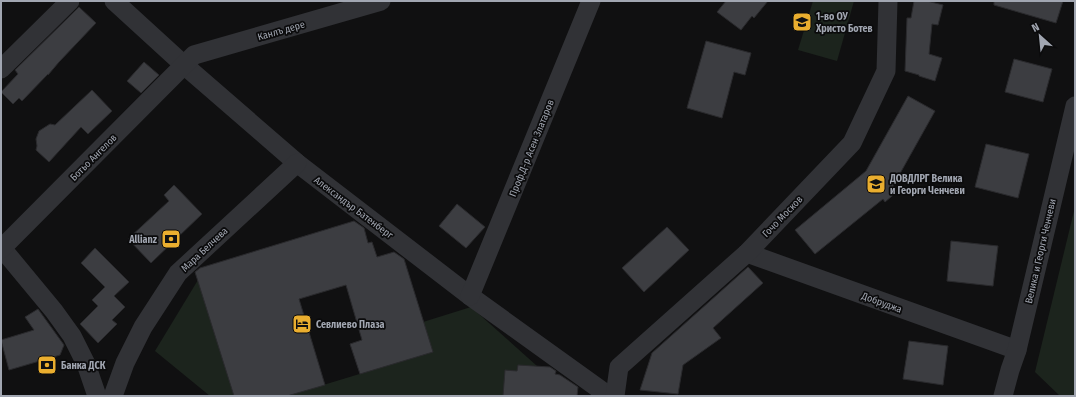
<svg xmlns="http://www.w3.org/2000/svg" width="1076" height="397" font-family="'Fira Sans Condensed',sans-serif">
  <rect width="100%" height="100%" fill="#101011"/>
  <g fill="#1c241d">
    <path d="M813,1H854L837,61L798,50Z"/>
    <path d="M1075,207V396H1060L1035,372Z"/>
    <path d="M198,280L234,396H210L155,351Z"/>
    <path d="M471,307L537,366L518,365L517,371L505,370L503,396H287L432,352L423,322Z"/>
  </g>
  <g fill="#3c3d41" stroke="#2a2a2d">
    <path d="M726,1H768L754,18L752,16L741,30L717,12Z"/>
    <path d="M914,1H927L943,5L938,25L932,24L929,54L942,58L935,81L919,76V75L905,71L907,18H911Z"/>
    <path d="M994,1H1063L1056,23L994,5Z"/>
    <path d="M79,7L96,23L59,62L48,75V74L22,101L19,98L13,104L1,92L18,74L15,70Z"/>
    <path d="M706,41L751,53L745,75L734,72L722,118L687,108Z"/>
    <path d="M1014,59L1052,69L1043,102L1005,92Z"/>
    <path d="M144,62L159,75L141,93L127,81Z"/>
    <path d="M92,90L112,111L88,134L81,127L49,162L36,150L37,146L36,139L39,131L50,124L55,125Z"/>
    <path d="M908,96L935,111L893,186L898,191L885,202L883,199L815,254L795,230L866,171Z"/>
    <path d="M986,144L1029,154L1018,198L975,187Z"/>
    <path d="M174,185L202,214L151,263L128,239L169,201L164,195Z"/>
    <path d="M457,204L485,227L466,248L439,226Z"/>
    <path d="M354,221L364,228L368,243L372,242L377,257L394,252L404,259L433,352L360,374L350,344L362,340L346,285L299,299L325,385L287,396H234L195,272L200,268Z"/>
    <path d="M667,227L689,250L644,292L622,268Z"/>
    <path d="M951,241L998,246L993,286L947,281Z"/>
    <path d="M95,248L129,282L114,296L125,307L112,320L117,324L98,343L80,324L98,306L92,300L105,287L81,263Z"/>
    <path d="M748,267L763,283L713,328L721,338L683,365L678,394L640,390L652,353Z"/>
    <path d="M38,309L64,345L60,355L9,370L1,340L34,330L25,317Z"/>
    <path d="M909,341L948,346L943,385L903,379Z"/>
    <path d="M518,365L550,367L556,371L555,374L560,375L578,387L577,396H503L505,370L517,371Z"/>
  </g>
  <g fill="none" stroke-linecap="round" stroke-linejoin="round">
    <g stroke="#313236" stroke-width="19">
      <path d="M114,1L184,65L297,163L470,296L609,396"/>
      <path d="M1,69L70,1"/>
      <path d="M1,247L54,311L72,336L86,364L97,396"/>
      <path d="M1,249L194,55L381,1"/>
      <path d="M747,253L1017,350"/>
      <path d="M470,296L591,1"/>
      <path d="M113,396L125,363L143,327L178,273L297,163"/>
      <path d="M615,396L619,367L747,253L852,143L886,71L888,1"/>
      <path d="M1003,396L1010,370L1017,350L1075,106"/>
    </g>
  </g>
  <defs>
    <g id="school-square" transform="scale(1)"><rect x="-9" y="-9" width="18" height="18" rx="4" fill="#eaae2f" stroke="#0b0b0c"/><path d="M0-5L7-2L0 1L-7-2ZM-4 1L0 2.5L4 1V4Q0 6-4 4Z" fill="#111"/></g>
    <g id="bank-square" transform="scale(1)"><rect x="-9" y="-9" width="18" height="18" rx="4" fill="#eaae2f" stroke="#0b0b0c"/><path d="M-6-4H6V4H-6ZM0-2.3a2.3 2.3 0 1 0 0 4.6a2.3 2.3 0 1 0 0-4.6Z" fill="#111"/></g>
    <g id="hotel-square" transform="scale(1)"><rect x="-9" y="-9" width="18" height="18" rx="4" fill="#eaae2f" stroke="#0b0b0c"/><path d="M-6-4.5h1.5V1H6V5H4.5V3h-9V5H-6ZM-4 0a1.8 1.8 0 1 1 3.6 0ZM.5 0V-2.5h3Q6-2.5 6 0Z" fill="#111"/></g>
  </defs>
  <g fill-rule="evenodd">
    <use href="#school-square" x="802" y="22"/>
    <use href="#school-square" x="876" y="184"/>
    <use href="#bank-square" x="171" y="239"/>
    <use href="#hotel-square" x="302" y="324"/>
    <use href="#bank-square" x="47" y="365"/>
  </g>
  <g text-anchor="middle" stroke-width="3.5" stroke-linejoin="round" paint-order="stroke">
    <g font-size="10" font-weight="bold" fill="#a1a6b1" stroke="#0b0b0c" text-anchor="start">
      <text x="816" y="20">1-во ОУ<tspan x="816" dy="12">Христо Ботев</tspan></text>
      <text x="890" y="182">ДОВДЛРГ Велика<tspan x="890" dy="12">и Георги Ченчеви</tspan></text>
      <text x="157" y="243" text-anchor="end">Allianz</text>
      <text x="316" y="328">Севлиево Плаза</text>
      <text x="61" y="369">Банка ДСК</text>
    </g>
    <g font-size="10" fill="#a1a6b1" stroke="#0b0b0c">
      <text transform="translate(281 30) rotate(-16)" y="4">Канлъ дере</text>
      <text transform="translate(531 148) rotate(-68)" y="4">Проф.Д-р Асен Златаров</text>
      <text transform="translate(93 157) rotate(-45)" y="4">Ботьо Ангелов</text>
      <text transform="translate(354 207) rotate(37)" y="4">Александър Батенберг</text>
      <text transform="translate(782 216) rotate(-46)" y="4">Гочо Москов</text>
      <text transform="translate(204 249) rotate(-43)" y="4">Мара Белчева</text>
      <text transform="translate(1040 251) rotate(-77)" y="4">Велика и Георги Ченчеви</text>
      <text transform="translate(882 302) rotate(20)" y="4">Добруджа</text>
    </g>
  </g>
  <rect width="1076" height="397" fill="none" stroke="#a1a6b1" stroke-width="4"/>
  <g transform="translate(1040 36) rotate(333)" stroke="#0b0b0c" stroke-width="3" paint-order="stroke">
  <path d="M0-3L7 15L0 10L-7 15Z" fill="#a1a6b1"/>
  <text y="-6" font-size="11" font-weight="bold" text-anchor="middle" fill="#a1a6b1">N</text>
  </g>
</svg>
